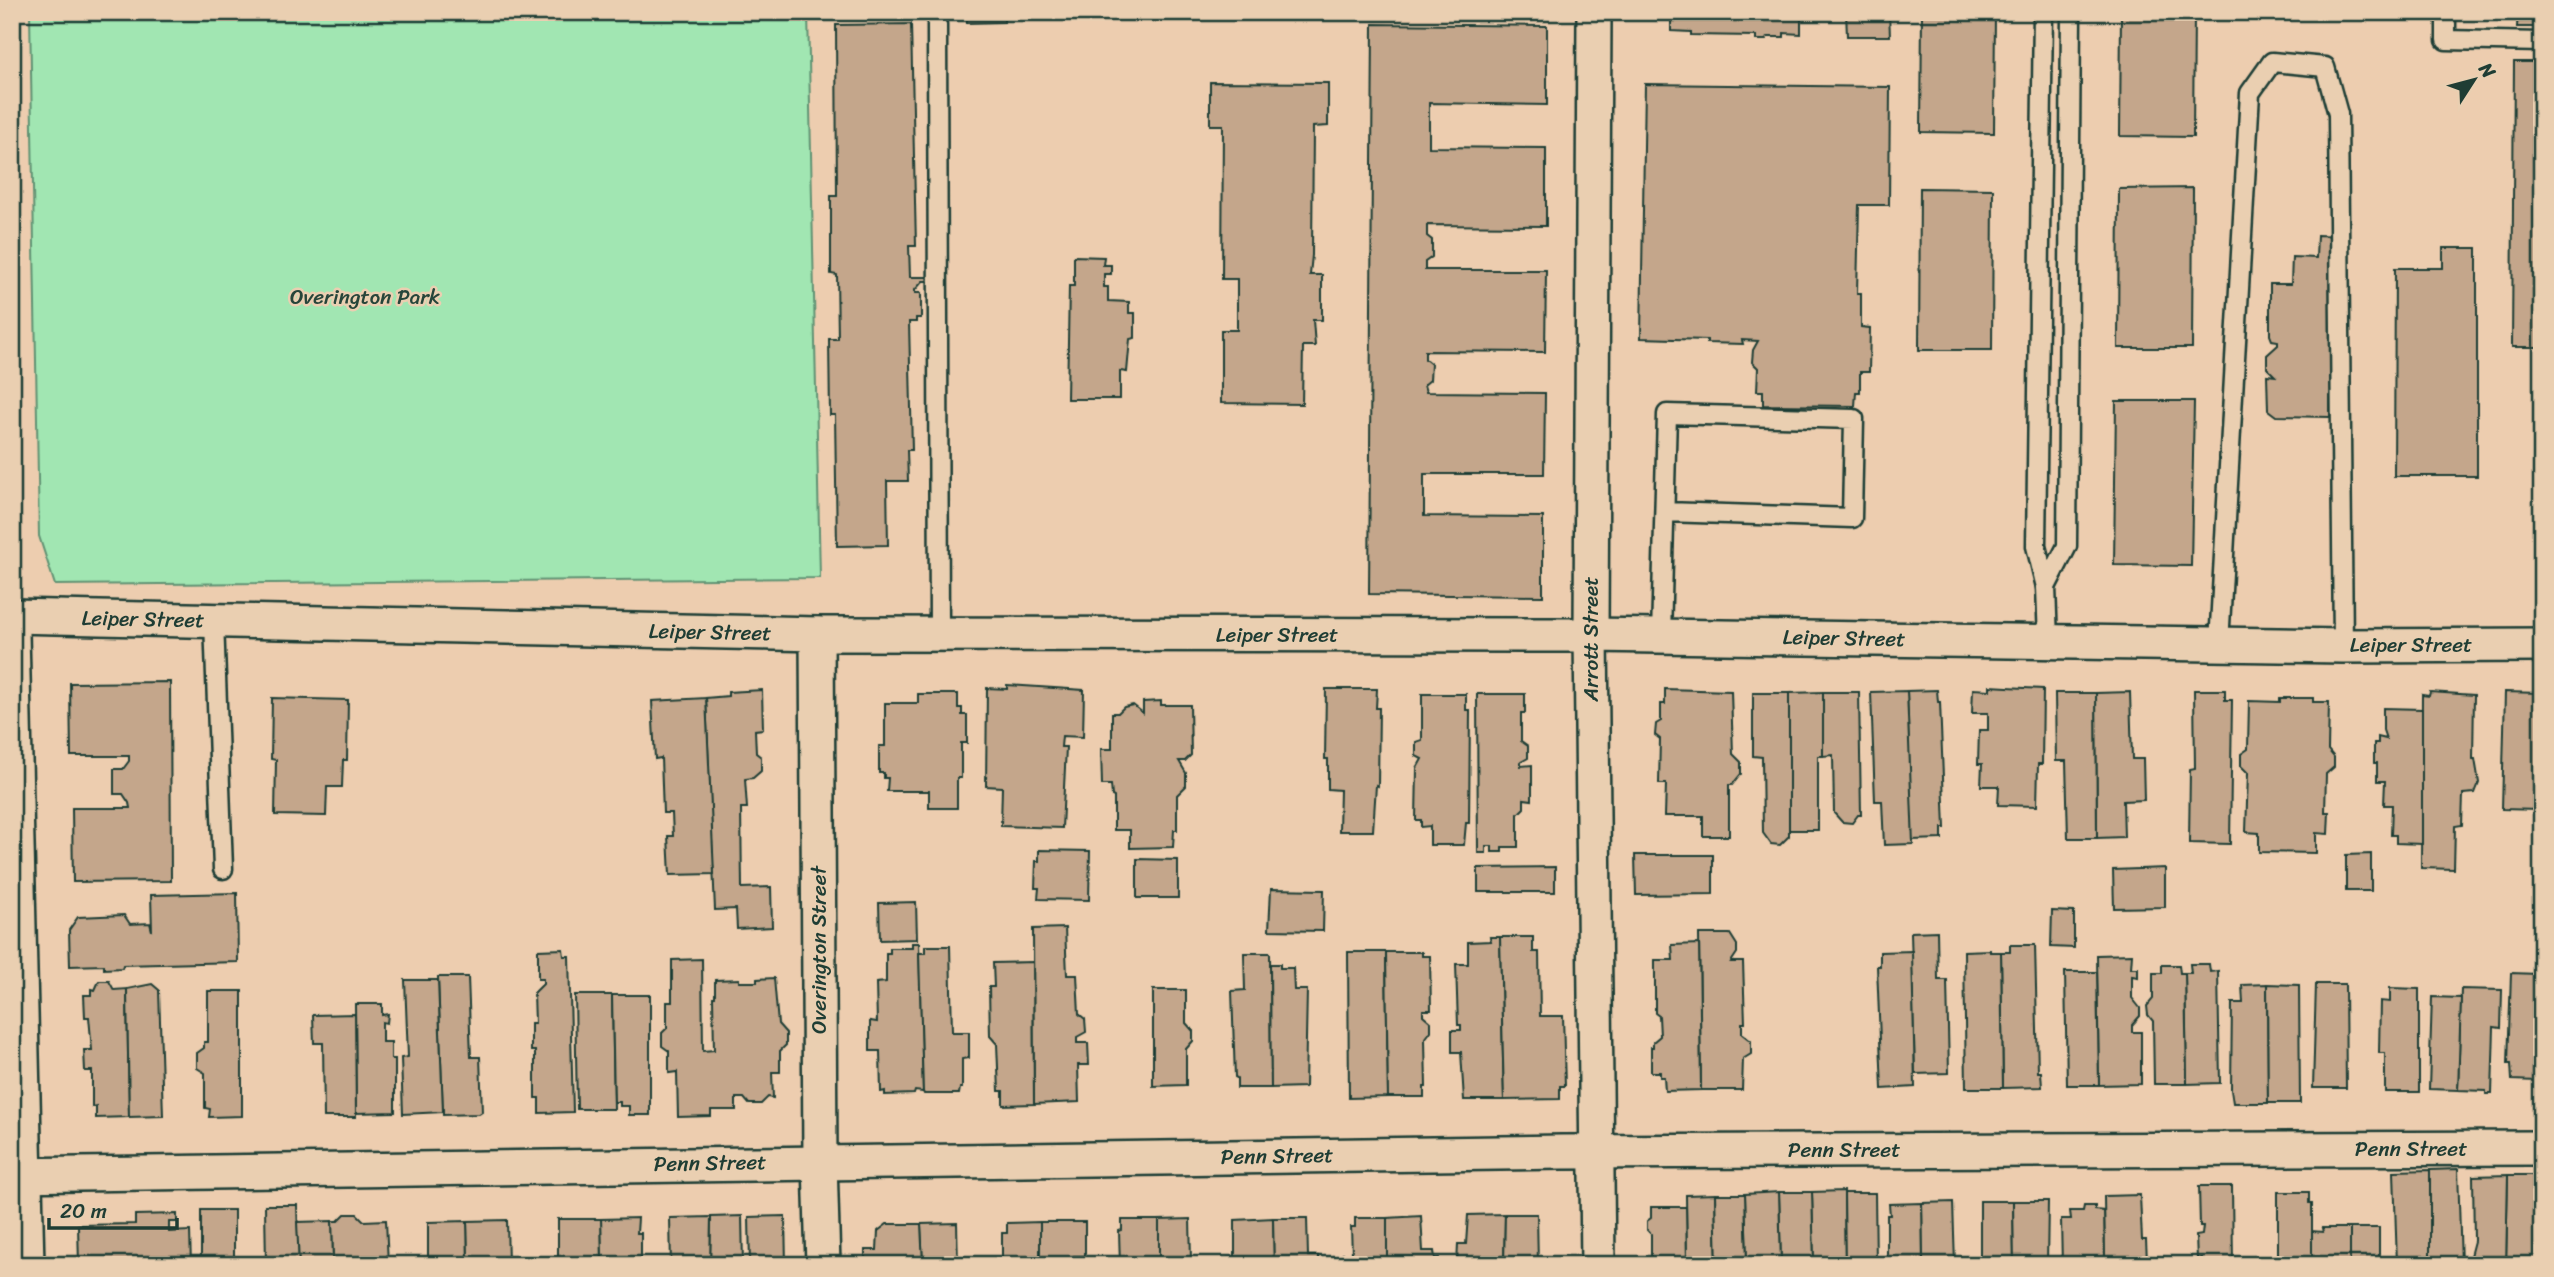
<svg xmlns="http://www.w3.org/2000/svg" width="2554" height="1277" font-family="Sriracha,sans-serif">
  <rect width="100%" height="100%" fill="#edcdaf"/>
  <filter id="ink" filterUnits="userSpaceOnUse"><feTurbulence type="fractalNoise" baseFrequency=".0143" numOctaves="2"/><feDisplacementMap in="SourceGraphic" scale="14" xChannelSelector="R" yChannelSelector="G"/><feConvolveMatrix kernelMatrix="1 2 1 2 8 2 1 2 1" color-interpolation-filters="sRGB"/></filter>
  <g filter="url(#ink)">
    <path fill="#a1e6b2" stroke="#609273" stroke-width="2" d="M30,12H808L820,578L55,585L39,536Z"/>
    <g fill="#c4a68b" stroke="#1f3d34" stroke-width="2">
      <path d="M967,12H1004V22L967,23Z"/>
      <path d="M1671,12H1801V34L1784,33V37H1767L1766,40H1756V36L1691,35V32L1671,31Z"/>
      <path d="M1846,12H1889L1890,36H1847Z"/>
      <path d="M1922,12H1995L1994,133L1921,132Z"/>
      <path d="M2121,12H2194L2193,137L2120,136Z"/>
      <rect x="2361" y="12" width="44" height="4"/>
      <path d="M2518,12H2542V27H2517Z"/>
      <path d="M911,24L916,246H909L910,277H931V281H923L915,290V293H921V318H916V322H909L912,450H907L908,481H887L888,545L837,546L835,415H830L829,339H838L837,275L831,274V196H837L836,25Z"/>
      <path d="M1373,24L1547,26V105L1429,103V147L1546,148V226L1427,225V236L1432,240V257L1425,262V270H1546L1545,352L1425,351V359L1431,364L1430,380L1424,385L1426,392L1545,393L1544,474H1424V516L1543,517V596L1369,594Z"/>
      <path d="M2514,62H2542V347H2512Z"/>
      <path d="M1210,82L1328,83V126L1313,127L1312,255L1310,275H1322V320H1313L1315,346H1303L1302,404L1221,403V330H1237V279H1222L1223,125H1210Z"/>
      <path d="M1645,84L1890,87L1889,205H1859L1857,293H1861V327L1870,328L1869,372H1860V392H1856L1855,406L1763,405V391H1757L1758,368L1752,362L1753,350L1758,341L1742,340L1743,344L1707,343V340L1641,338Z"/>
      <path d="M1920,188L1993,189L1992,350H1919Z"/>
      <path d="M2193,188L2192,348H2118L2119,189Z"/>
      <path d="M2317,235L2338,236L2334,397H2330V417L2276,416L2268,410L2267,375L2275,376L2267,368V355L2278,345V341L2272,340L2270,335V284H2291L2292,257L2316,258Z"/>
      <path d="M2443,248H2477V476H2394L2395,268H2443Z"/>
      <path d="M1074,256L1104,257L1103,265H1111V274H1104V287H1108V301L1129,302V313H1135V338L1130,339L1127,372L1120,371V399H1067L1069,286H1074Z"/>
      <path d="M2116,401H2194L2191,566L2114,565Z"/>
      <path d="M170,682L171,881L73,882L72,808H130L129,803L123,794H114V769H123L129,761V756H71L70,683Z"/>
      <path d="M1007,685L1084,690L1083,737L1062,736L1061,747H1066L1062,828L1001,826L1002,787L986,786L987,688L1007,689Z"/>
      <path d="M1990,686L2043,689L2042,764H2038L2037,806L1998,805L1999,786H1981L1982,764H1978L1979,730H1988V713H1972L1973,689L1990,690Z"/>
      <path d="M1326,689H1377L1376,708H1379L1378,786L1376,785L1373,831H1339L1340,790L1328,789V759H1325Z"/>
      <path d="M1665,689L1731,691L1733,754L1741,762V774L1732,785H1729V836H1703V816H1665L1666,784H1659L1660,739L1655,735L1656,724L1661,721V704H1665Z"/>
      <path d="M762,690L763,729L755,730L756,753L761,757V771L753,778L745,779L747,808H741L742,888L771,887L772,927L737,929L736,909L715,910L706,698L728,696V692Z"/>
      <path d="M1937,690L1938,702H1940L1945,828H1942V839L1912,840L1907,691Z"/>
      <path d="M2194,690H2225V700H2232L2230,844L2189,843L2190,769L2195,768Z"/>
      <path d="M1907,691L1913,844L1884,845L1882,801H1875L1871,692Z"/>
      <path d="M1823,692H1859L1861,815H1858L1852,823L1842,822L1834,813L1833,755L1823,756Z"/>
      <path d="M1823,692V756H1818V830H1789V693Z"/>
      <path d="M2130,692L2132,759H2143L2144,800L2123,801L2124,837L2097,838L2096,693Z"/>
      <path d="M2430,692L2474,695L2473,759H2475L2479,783L2475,793L2463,794L2462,825L2455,826L2454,869L2421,868L2422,695L2429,696Z"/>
      <path d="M2505,692L2540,693L2539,810L2502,809Z"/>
      <path d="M1753,693H1789V836L1780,845L1771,844L1763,833L1762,757L1753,756Z"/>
      <path d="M2055,693H2096L2097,838H2068L2066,761H2056Z"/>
      <path d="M2540,693H2542V832L2538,830Z"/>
      <path d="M918,694H958V708H962V715H967V743H961V778H957V808H929V791H887L888,778H884V773H879V746H885V703H918Z"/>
      <path d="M1422,694H1466V710H1470L1469,823H1466L1464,845H1430V826L1421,827V820H1416L1417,768L1422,759L1416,756V742L1422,740Z"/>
      <path d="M1477,694H1525V713H1521V741L1528,746V758L1521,762V766L1532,765V800L1524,799V808L1518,814V847H1502V852H1492V846H1486V853H1478Z"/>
      <path d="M272,698L348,700L347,760H343L342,787H327L326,816L275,815L276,760L271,759Z"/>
      <path d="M706,698L714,874L670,875L668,836H673L672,813H663L661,758L655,759L652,701Z"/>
      <path d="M2280,698H2313V702H2329L2328,750L2334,757V767L2326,774L2325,812H2329L2328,834L2316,833V853L2259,852V833L2246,832L2248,773L2241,766V754L2248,749L2249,701L2280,702Z"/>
      <path d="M1161,701V705H1190L1191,755L1185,761H1179L1186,773V786L1177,795V830H1174L1173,847L1130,848V830H1114V797L1112,796L1111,785H1102L1101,749H1112V713H1118L1124,707L1133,705L1143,713V702Z"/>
      <path d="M2383,708L2422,709V844L2396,843V835H2391L2392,805H2384L2385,781H2377V763H2374V743H2378V737L2386,739L2383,730Z"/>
      <path d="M1039,850L1090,851L1089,900L1038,899L1039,888H1035L1036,861H1039Z"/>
      <path d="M2371,854V891H2346V855Z"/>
      <path d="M1635,855H1713V894L1636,895Z"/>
      <path d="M1137,859L1178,860V898H1137Z"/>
      <path d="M1555,867V892H1478V868Z"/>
      <path d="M2165,868V907L2114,908L2113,870Z"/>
      <path d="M1271,889L1324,890L1323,931L1269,930Z"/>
      <path d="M237,893L238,962L123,965L122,968L104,969V965L70,966L69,930L78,917L124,915L130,924L150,923L152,931L151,895Z"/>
      <path d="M916,902L917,939L880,940L879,903Z"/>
      <path d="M2052,911L2074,912V948L2051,947Z"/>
      <path d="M1065,928L1067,975H1077L1079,1014L1085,1019L1086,1032L1077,1037V1043H1088L1089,1065H1078L1079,1102L1034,1104L1033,929Z"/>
      <path d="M1937,931L1938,980H1947L1949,1073L1915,1074L1911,932Z"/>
      <path d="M1699,934H1730L1737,945V953L1731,962H1743L1745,1023H1742V1034L1751,1041V1054L1743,1059L1742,1090H1701Z"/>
      <path d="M1490,937H1500L1504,1100H1464L1461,1052H1452V1030H1461V1025H1458L1456,964H1468V942L1491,941Z"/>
      <path d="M1500,937H1533V952H1539L1540,1016H1563L1565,1086H1560V1099L1504,1100Z"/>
      <path d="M912,943H919L923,1092L915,1091L914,1094L885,1095V1091L881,1092L880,1051H870V1021L877,1022L876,983L886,982V953H890V948H912Z"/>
      <path d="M1699,944L1701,1090L1665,1091L1664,1077H1660V1072H1651V1047H1653V1042L1660,1036L1659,1016L1655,1013V960H1673L1672,945Z"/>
      <path d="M2010,945H2035L2038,1072H2041L2042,1087L2003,1088L2001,952H2010Z"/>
      <path d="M925,946H950L952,1032H969V1058L962,1059V1088H960L959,1094H924L923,1092L919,953H925Z"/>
      <path d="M563,949L564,956H569L573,1112L539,1113V1098H535V1051H531V1023H535L534,993L543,984V979H538V950Z"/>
      <path d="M1990,950V952H2001L2003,1088H1966L1964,951Z"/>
      <path d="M1912,951L1915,1087L1882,1089L1877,966H1880V952Z"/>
      <path d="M1348,952H1386L1388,1097L1349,1098Z"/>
      <path d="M1386,952H1422V956H1430L1431,1010H1423V1015L1431,1022V1031L1425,1039L1426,1087H1424V1097H1388Z"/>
      <path d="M1244,953H1270L1271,1088H1237V1078L1235,1077L1232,991L1245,990Z"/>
      <path d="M2132,954L2131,968H2138V977L2132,976V998L2140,1008V1016L2132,1025V1032H2141V1084L2099,1085L2097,955Z"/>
      <path d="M702,959L703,1051L714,1050L713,997H715V980L739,979V982H757V979L774,978L778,1024L786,1033V1045L780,1051V1072H772L773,1098L768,1097L761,1104H749L744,1098H736V1110H711V1116L678,1117L677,1072L669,1073V1051L662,1046V1033L667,1028V1002H672V960Z"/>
      <path d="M1033,962L1034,1104L1003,1105V1091H999L997,1044L990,1036L989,987H994L993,963Z"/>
      <path d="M1270,964H1280V968H1293L1294,990H1307L1305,1087L1271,1088Z"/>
      <path d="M2190,964H2209L2210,972L2218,971L2220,1083L2187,1084L2185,973H2191Z"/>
      <path d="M2538,964H2542V1081H2537Z"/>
      <path d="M2162,965H2179L2180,973H2185L2187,1084H2154L2153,1021L2148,1015L2147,1006L2153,999V973H2162Z"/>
      <path d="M2065,972H2097L2099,1085H2067Z"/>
      <path d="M2511,973L2538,974L2537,1081L2512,1080L2511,1064H2508Z"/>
      <path d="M438,977H468L471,1057H480L482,1112L479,1114L443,1115Z"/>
      <path d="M405,980H438L443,1112L403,1114L401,1058L408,1057Z"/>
      <path d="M99,981H109L114,990L127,989L129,1117L96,1118V1106L92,1107V1071H85L84,1050H92L89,1017H85L84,995H91V989L95,990Z"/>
      <path d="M152,984L159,990L163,1116L129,1117L127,989Z"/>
      <path d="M2267,984L2268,1103H2233L2231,1090L2232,1003H2243L2242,985Z"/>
      <path d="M2267,984L2299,985L2300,1103H2268Z"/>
      <path d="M2316,984H2345L2346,1088H2313Z"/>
      <path d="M2390,988L2419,989V1092H2385V1053H2379L2380,1001L2390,1002Z"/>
      <path d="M2461,989L2502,990L2501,1028L2494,1027L2492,1094H2486V1091L2458,1090Z"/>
      <path d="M1153,990H1186V1023L1193,1031V1041L1186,1049V1085L1153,1086Z"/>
      <path d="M208,991H242V1116L209,1117L210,1109L205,1108V1073L197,1068V1053L204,1048V1042H208Z"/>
      <path d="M575,995H612L614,1109H577Z"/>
      <path d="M612,995H650V1115H629V1106H620V1102H614Z"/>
      <path d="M2432,997L2461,998L2458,1090L2429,1089Z"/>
      <path d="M355,1004H382V1015L388,1014L387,1023L382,1022V1042H391V1059H395V1112L356,1113Z"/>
      <path d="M355,1014L356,1117H324L323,1043H314L313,1015Z"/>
      <path d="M2458,1169L2461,1265H2430V1170Z"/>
      <path d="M2430,1170V1265H2397L2394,1171Z"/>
      <path d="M2508,1175H2542V1265H2506Z"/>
      <path d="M2508,1175L2506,1265H2474L2470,1256L2474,1241L2473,1176Z"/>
      <path d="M2199,1186H2232L2233,1265H2203L2202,1258L2197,1259L2196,1236L2202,1235L2203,1226H2200Z"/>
      <path d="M1844,1191L1845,1265H1814L1812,1192Z"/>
      <path d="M1779,1192H1812L1814,1265H1781Z"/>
      <path d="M1779,1192L1781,1265H1747L1745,1194Z"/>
      <path d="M2278,1192H2309V1203H2312V1265H2273H2278Z"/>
      <path d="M1844,1193H1875L1876,1265H1845Z"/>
      <path d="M1715,1194L1717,1265H1687L1686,1195Z"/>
      <path d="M1715,1194H1745L1747,1265H1717Z"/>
      <path d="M2140,1195L2142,1240H2146L2147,1261H2142V1265H2105L2104,1196Z"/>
      <path d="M1980,1201H2013L2014,1265H1980Z"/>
      <path d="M2013,1201H2048L2047,1265H2014Z"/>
      <path d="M1953,1202L1955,1265H1923L1922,1203Z"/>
      <path d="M1922,1203L1923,1265H1887V1215H1890L1889,1204Z"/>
      <path d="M265,1205H297L299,1265H266Z"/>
      <path d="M2084,1206H2095V1210L2104,1211L2105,1265H2062L2061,1219H2071L2070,1211H2083Z"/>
      <path d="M1651,1207H1686L1687,1265H1651V1234L1647,1230V1221L1651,1218Z"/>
      <rect x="201" y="1210" width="33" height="55"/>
      <path d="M177,1214V1222H169V1232L190,1231L191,1265H79L78,1225L135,1224V1215Z"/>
      <path d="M345,1214H357L364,1221L386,1220L388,1265H333L332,1221H338Z"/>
      <path d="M1505,1214L1504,1265H1457L1458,1244H1466L1468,1215Z"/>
      <path d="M1505,1214H1537L1538,1265H1504Z"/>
      <path d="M742,1216L743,1265H710L711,1217Z"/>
      <path d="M785,1216L786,1265H750L749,1217Z"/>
      <path d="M1421,1216L1423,1251H1434L1435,1258H1439L1440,1265H1387V1218Z"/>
      <path d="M711,1217L710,1265H671L670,1218Z"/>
      <path d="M638,1218L637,1233H641V1265H602L601,1219Z"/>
      <path d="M1273,1218L1274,1265H1228V1258H1235V1220Z"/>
      <path d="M1273,1218H1307L1308,1256H1318L1319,1265H1274Z"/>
      <path d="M1355,1218H1387V1265H1344L1343,1254H1352L1351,1227H1355Z"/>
      <path d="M558,1219H601L602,1265H558Z"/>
      <path d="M1190,1219L1191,1260H1200L1201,1265H1159V1220Z"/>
      <path d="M507,1220L508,1265H468L467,1221Z"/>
      <path d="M1122,1220H1159V1265H1120L1119,1231L1122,1230Z"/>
      <path d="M332,1221L333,1265H299L297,1222Z"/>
      <path d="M467,1221L468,1265H428V1222Z"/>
      <path d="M1040,1222V1265H996V1260H1002V1233H1007V1223Z"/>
      <path d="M1040,1222H1085V1256H1074V1265H1040Z"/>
      <path d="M957,1223L958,1265H923L921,1224Z"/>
      <path d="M887,1224H921L923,1265H865V1250H877L878,1231Z"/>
      <path d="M2322,1228H2350V1265H2312V1231L2323,1232Z"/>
      <rect x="2350" y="1228" width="29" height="37"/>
    </g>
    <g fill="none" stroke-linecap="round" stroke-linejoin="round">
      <g stroke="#1f3d34" stroke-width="23">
        <g id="lane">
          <path d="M2043,12L2036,546L2046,587L2048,641"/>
          <path d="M2446,12V40L2542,42"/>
          <path d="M937,25L939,634"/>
          <path d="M2046,587L2067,546L2071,12"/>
          <path d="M214,621L223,869"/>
          <path d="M1661,636L1667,414L1854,419L1852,518L1665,512"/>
          <path d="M2219,644L2250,93L2272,62L2325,67L2338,114L2343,646"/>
        </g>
      </g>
      <g stroke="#1f3d34" stroke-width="38">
        <g id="street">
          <path d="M1594,12L1591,635L1598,1265"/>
          <path d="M12,616L817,634L1591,635L2343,646L2542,645"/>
          <path d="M12,633L27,1265"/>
          <path d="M817,634L820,1162L823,1265"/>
          <path d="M12,1175L1562,1152L2542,1148"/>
        </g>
      </g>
      <use href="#lane" stroke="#eacfb1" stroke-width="18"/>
      <use href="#street" stroke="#eacfb1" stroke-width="33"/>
    </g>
  </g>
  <g text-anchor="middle" stroke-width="5" stroke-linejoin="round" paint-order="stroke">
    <g font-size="21" fill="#26453a" stroke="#eacfb1">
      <text x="365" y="304">Overington Park</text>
    </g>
    <g font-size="21" fill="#1f3d34" stroke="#eacfb1">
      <text transform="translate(143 619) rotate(1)" y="7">Leiper Street</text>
      <text transform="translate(710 632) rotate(1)" y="7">Leiper Street</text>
      <text x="1277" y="642">Leiper Street</text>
      <text transform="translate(1844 638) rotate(1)" y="7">Leiper Street</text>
      <text transform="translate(1591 639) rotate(-90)" y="7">Arrott Street</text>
      <text x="2411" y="652">Leiper Street</text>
      <text transform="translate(819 950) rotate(-90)" y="7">Overington Street</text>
      <text x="2411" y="1156">Penn Street</text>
      <text x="1844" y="1157">Penn Street</text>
      <text transform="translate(1277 1156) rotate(-1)" y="7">Penn Street</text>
      <text transform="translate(710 1163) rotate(-1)" y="7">Penn Street</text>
    </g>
  </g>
  <rect width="2554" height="1277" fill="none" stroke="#eacfb1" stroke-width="42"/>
  <rect x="21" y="21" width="2512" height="1235" fill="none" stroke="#1f3d34" stroke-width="2.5" filter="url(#ink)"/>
  <g transform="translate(2474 80) rotate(54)" stroke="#eacfb1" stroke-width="5" paint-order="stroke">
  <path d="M0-5L12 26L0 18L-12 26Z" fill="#1f3d34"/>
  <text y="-10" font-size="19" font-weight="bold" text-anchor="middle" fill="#1f3d34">N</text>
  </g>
  <path d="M49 1218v10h128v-10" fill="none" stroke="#1f3d34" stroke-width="3.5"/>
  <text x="60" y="1218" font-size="21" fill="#1f3d34" stroke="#eacfb1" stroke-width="5" paint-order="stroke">20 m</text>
</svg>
